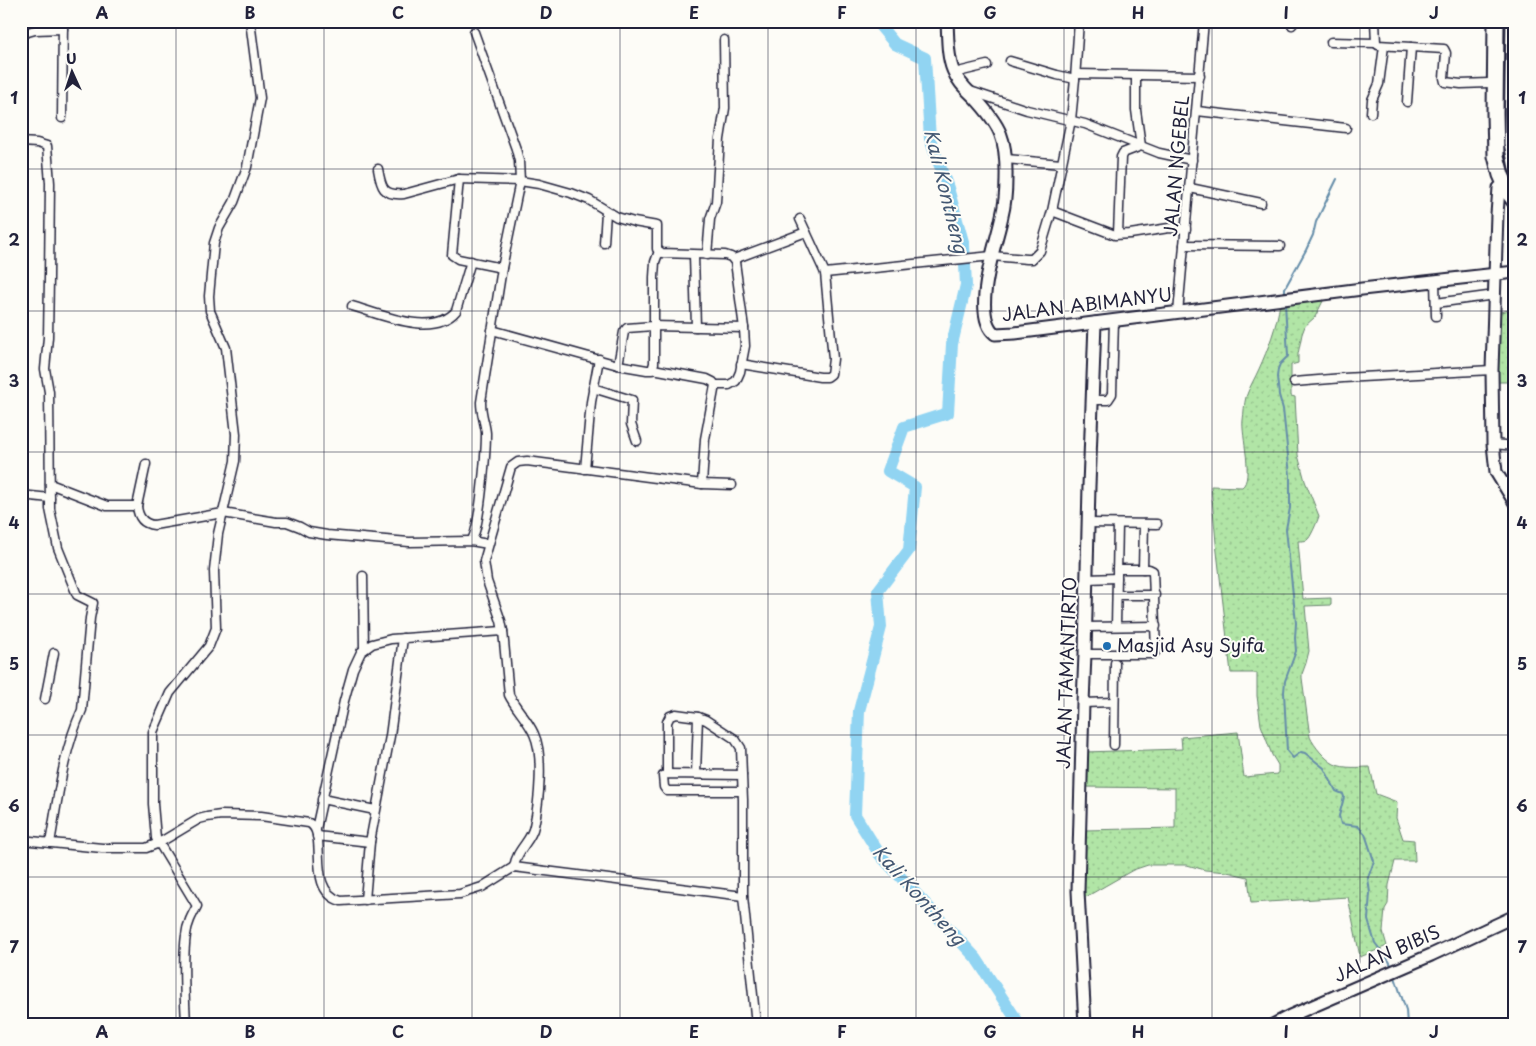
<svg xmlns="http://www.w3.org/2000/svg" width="1536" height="1046" font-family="'Playpen Sans',sans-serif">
  <defs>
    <pattern id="grass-dots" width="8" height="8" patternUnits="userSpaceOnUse" patternTransform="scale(1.25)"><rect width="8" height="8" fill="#b1e5a6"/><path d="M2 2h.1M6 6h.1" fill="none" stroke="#98c490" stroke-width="1.8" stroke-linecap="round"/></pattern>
  </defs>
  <rect width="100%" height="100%" fill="#fdfcf7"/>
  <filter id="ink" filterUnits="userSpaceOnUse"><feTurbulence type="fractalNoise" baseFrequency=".02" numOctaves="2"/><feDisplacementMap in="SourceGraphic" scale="10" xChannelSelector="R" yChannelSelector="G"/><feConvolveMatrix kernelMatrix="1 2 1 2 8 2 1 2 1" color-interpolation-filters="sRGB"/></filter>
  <g filter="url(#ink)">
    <g fill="url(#grass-dots)" stroke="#6a8470">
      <path d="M1324,299L1315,317L1305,326L1302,334L1298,354V363L1291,365V396L1295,397L1298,455L1305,481L1319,516C1318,520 1310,539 1307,540C1305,541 1301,541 1298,541L1303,599L1331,598V605L1305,606L1309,651L1306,663L1302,674V678L1310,737C1314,746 1325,759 1334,764C1344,769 1360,767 1370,767L1376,794L1397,802L1396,818L1403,839L1414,840L1415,861H1395L1389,885L1388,904L1385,909L1383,932L1387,946L1360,957L1348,897L1251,903L1248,877L1227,872L1205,870L1187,865H1148L1133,870L1084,898V830L1175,828V788L1083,787L1084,752L1182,749L1181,737L1238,732L1244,777L1278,774V765L1272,755L1261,725L1257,696V673H1231L1216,543L1211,486L1242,487C1254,479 1241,435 1243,420C1244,413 1244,404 1246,397C1249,388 1255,378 1259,369C1268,349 1277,326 1280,303Z"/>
      <path d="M1515,309V382H1498L1500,312Z"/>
    </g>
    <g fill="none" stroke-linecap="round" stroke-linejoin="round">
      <g stroke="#658da9" stroke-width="2">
        <path d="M1285,294V288L1306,250L1313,235L1316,222L1337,179"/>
        <path d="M1285,303L1288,356L1280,364L1278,369L1277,377L1279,395L1283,409L1290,475V508L1286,529L1296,623L1295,638L1296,651L1285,681L1284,692L1287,751L1293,758L1301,752L1305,753L1324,768L1336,791L1343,794L1344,797L1339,816L1341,824L1358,826L1365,834L1374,861L1368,878L1370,893L1368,920L1375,943L1389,961L1392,967"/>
        <path d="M1395,977L1406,1010L1407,1025"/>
      </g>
      <path stroke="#91d4f2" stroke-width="12" d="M876,21L895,44L925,58L930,139L948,188L964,245L966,285L952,344L948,413L904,427L888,471L915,487L909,550L878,591L881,627L859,711L855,815L880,855L976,958L1020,1025"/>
      <g stroke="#22223b" stroke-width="11">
        <g id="street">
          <path d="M1375,21L1376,43L1378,45L1444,49L1446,53L1444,78L1445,82L1461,84L1489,83"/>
          <path d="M1292,25L1295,21"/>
          <path d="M21,34L35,30L63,29"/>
          <path d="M1331,42L1376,43"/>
          <path d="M1010,61L1057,75L1075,79"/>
          <path d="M954,73L987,65"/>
          <path d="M1076,74L1200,76"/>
          <path d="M970,91L1027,110L1085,124L1159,153L1192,160"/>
          <path d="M1407,102L1411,47"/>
          <path d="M1197,111L1346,128"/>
          <path d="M1371,113L1372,100L1379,84L1384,46"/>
          <path d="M62,118L63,21"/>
          <path d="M21,142L37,143L47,146L50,183L49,278L48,337L45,369L49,392L50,509L58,548L77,595L93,603L90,618L82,710C63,751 58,798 50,843"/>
          <path d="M1006,159L1061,164"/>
          <path d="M378,169C381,187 383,196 404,194L459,179L520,181L539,184L571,193L589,200L617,217L634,222L657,226V249L659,251L662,253L725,255L731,257L735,262L744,328L745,346L740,372L736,381L729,385H715"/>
          <path d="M459,179L452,255L458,259L502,268"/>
          <path d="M1190,188L1261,203"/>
          <path d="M1052,211L1115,235L1130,234L1169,228L1186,229"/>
          <path d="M1118,234L1121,157L1123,153L1141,146L1136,110V76"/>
          <path d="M604,243L606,212"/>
          <path d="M1184,245L1280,246"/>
          <path d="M694,255L696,327"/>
          <path d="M707,255L710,219L716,202L720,139L725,108L724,40"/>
          <path d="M734,259L806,232"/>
          <path d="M825,273L992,256L1027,259H1032L1040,251L1052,211L1071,120L1075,79L1079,21"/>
          <path d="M1435,281L1436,316"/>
          <path d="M1436,303L1495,295"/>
          <path d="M352,306C380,314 433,338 456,311L471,261"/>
          <path d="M1178,313L1204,21"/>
          <path d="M492,330L618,365L647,370H652L654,363V277L655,262L659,251"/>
          <path d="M741,364L820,377H827L831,374L833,359L825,273L800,219"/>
          <path d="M618,365L624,332L627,328L653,326L744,328"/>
          <path d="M653,369L707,379L713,382L715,385L705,439L702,484"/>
          <path d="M1294,382L1343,378L1492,370"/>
          <path d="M593,388L632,400L631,424L637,441"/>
          <path d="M1091,400H1108L1112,394L1114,320"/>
          <path d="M1493,444L1515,446"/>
          <path d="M146,464L137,506C138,517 143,524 154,525L223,513L276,522H287L300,527L309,532L327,535L409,542L471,541L488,544"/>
          <path d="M585,469L591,402L599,359"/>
          <path d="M1501,482H1515"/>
          <path d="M50,484L107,506H137"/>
          <path d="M21,495L50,498"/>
          <path d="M1088,523L1157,524"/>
          <path d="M471,541C480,531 486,450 486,433C485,422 481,415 481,402L502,268L520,181L519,161L516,149L474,32"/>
          <path d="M1143,569L1144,524"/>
          <path d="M363,576L364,649"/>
          <path d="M1087,579L1117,578"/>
          <path d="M1117,595H1155"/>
          <path d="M1116,626L1118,524"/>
          <path d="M1086,627L1156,626"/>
          <path d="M1085,654H1153L1156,651L1153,571L1149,569H1117"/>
          <path d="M45,699L54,653"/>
          <path d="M1083,703L1114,702"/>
          <path d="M1114,745L1115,663"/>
          <path d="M667,774V722L670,716L676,714L698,717L706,720L735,739L741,748L742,775"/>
          <path d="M696,774L698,717"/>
          <path d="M742,791H667L664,787L663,776L667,774L742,775L743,800V896L756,1025"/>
          <path d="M322,799L375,810"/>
          <path d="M316,829L344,701L353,669L361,652L372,644L391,639L503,631"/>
          <path d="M317,836L370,842"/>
          <path d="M21,840L102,848H146L159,843L199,819L207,817L221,815L261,816L309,823C330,833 304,890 341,901L460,894L482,887L514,867L743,896"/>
          <path d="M514,867C517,848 531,842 534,826C539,803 544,755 534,734C528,720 516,709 509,695L503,631L501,621L487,581L484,561L511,467L518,462L527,461L702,484L732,485"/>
          <path d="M365,900L370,842L390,736L403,638"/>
          <path d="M186,1025C185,997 182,962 186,935C187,924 192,915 197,906L156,838L153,804V732L170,693L209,646L216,628L214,571L218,534L235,461L236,434L226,348L210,311L209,296L214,243L219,228L234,202L247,167L260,98L250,21"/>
        </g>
      </g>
      <g stroke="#22223b" stroke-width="15">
        <g id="secondary">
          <path d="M947,21C948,37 947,55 953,70C957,81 966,89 974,97C1001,126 1007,139 1006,179C1006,191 1005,204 1002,216C997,242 970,314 995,334L1015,333L1362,289L1515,272"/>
          <path d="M1512,21L1510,143L1515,168"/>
          <path d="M1499,188L1497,214L1492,370L1493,444L1496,472L1515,503"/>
          <path d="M1085,1025L1078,891L1083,703L1085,654L1089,486L1095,323"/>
          <path d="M1273,1025L1290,1016L1431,955L1515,916"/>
        </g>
      </g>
      <g stroke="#22223b" stroke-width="19">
        <path id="highway" d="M1496,21L1495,113L1496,156L1501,175L1509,193L1515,201"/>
      </g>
      <use href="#street" stroke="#fdfcf7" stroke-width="8"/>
      <use href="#secondary" stroke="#fdfcf7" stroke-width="11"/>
      <use href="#highway" stroke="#fdfcf7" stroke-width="15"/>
    </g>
  </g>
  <path fill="none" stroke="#22223b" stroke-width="1" stroke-opacity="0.55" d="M176,21V1025M324,21V1025M472,21V1025M620,21V1025M768,21V1025M916,21V1025M1064,21V1025M1212,21V1025M1360,21V1025M21,169H1515M21,311H1515M21,452H1515M21,594H1515M21,735H1515M21,877H1515"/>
  <circle fill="#1f6fb2" stroke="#fdfcf7" stroke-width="2" cx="1107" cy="646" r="5"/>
  <g text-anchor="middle" stroke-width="4" stroke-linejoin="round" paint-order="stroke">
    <g font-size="18" fill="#22223b" stroke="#fdfcf7">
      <text transform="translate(1177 166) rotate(-85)" y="6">JALAN NGEBEL</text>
      <text transform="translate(1087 305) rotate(-7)" y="6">JALAN ABIMANYU</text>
      <text transform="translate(1067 673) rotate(-88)" y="6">JALAN TAMANTIRTO</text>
      <text transform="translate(1387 954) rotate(-24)" y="6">JALAN BIBIS</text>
    </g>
    <g font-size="18" fill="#22223b" stroke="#fdfcf7" text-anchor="start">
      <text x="1117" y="652">Masjid Asy Syifa</text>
    </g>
    <g font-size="19" font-style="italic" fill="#435772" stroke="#fdfcf7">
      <text transform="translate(946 191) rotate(76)" y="7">Kali Kontheng</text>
      <text transform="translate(919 895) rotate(48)" y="7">Kali Kontheng</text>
    </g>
  </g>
  <rect width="1536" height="1046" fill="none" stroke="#fdfcf7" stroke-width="55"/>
  <g transform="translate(72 72) rotate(357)" stroke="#fdfcf7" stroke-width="4" paint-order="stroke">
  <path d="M0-4L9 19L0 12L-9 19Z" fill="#22223b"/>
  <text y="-8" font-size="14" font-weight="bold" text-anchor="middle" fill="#22223b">U</text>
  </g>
  <rect x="28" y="28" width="1480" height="990" fill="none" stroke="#22223b" stroke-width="2"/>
  <g font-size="16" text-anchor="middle" font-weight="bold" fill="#22223b">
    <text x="102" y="19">A</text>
    <text x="250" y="19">B</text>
    <text x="398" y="19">C</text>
    <text x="546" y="19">D</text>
    <text x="694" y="19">E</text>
    <text x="842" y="19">F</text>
    <text x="990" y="19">G</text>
    <text x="1138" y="19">H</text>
    <text x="1286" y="19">I</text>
    <text x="1434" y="19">J</text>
    <text x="14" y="104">1</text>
    <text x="1522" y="104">1</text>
    <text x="14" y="246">2</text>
    <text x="1522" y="246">2</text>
    <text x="14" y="387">3</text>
    <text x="1522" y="387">3</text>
    <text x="14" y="529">4</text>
    <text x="1522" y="529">4</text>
    <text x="14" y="670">5</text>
    <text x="1522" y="670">5</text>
    <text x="14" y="812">6</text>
    <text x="1522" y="812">6</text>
    <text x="14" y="953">7</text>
    <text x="1522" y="953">7</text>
    <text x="102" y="1038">A</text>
    <text x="250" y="1038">B</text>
    <text x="398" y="1038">C</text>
    <text x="546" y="1038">D</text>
    <text x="694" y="1038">E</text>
    <text x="842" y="1038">F</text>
    <text x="990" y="1038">G</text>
    <text x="1138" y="1038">H</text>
    <text x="1286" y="1038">I</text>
    <text x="1434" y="1038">J</text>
  </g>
</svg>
